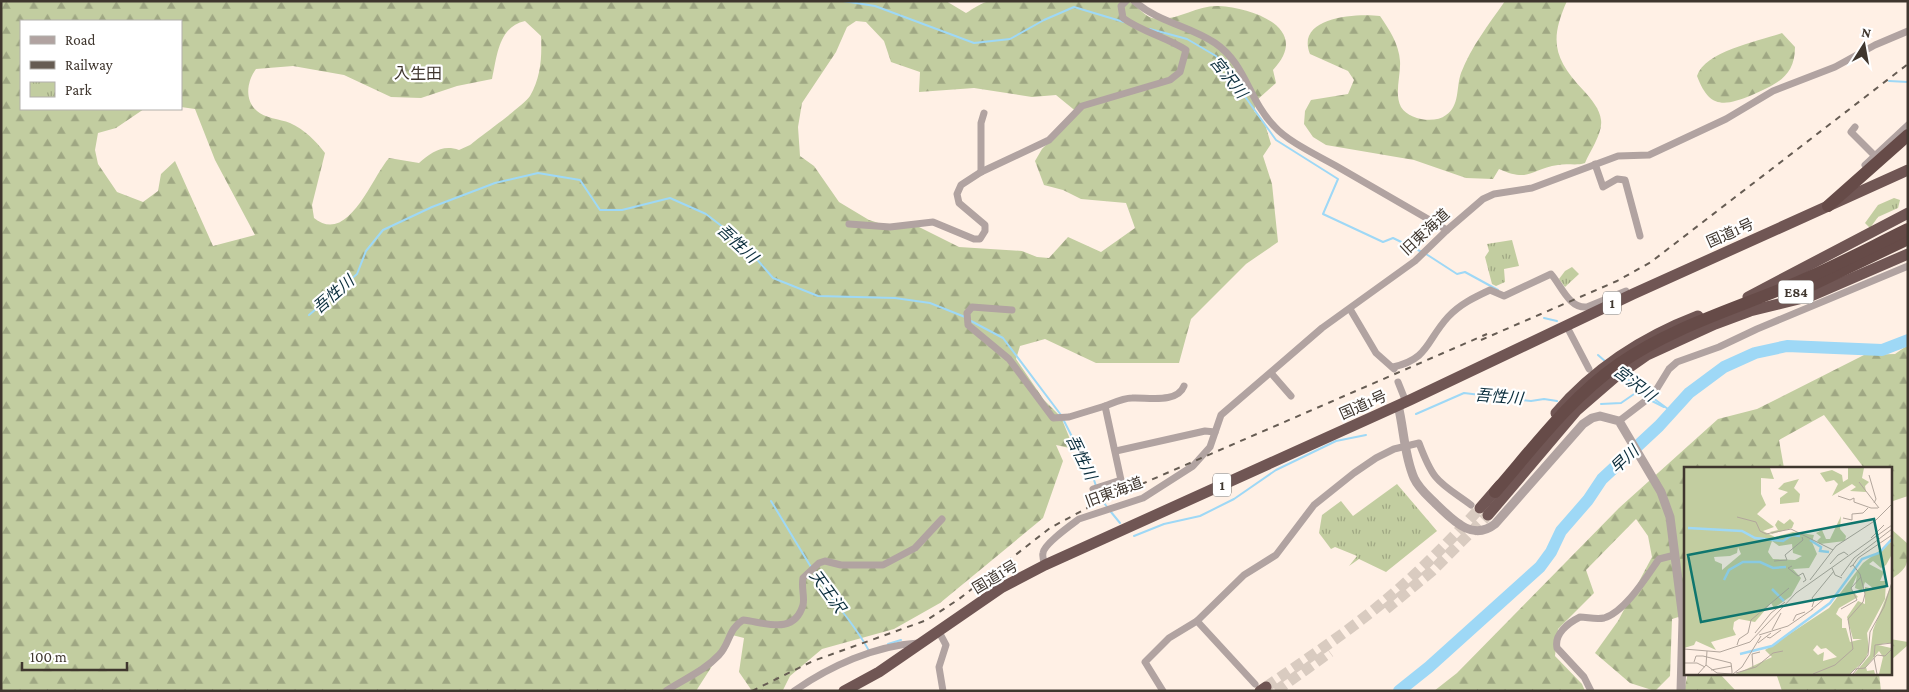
<svg xmlns="http://www.w3.org/2000/svg" width="1909" height="692" font-family="'Crimson Pro','Noto Sans JP',serif">
  <defs>
    <pattern id="forest-firs" width="22" height="20" patternUnits="userSpaceOnUse" patternTransform="scale(1.25)"><rect width="22" height="20" fill="#c2cda0"/><path d="M5 1l3.5 6h-7zM16 11l3.5 6h-7z" fill="#9fa783"/></pattern>
    <pattern id="park-tufts" width="24" height="20" patternUnits="userSpaceOnUse" patternTransform="scale(1.25)"><rect width="24" height="20" fill="#c2cda0"/><path d="M3 7l-1-3M5 7V3M7 7l1-3M15 17l-1-3M17 17v-4M19 17l1-3" fill="none" stroke="#9fa783"/></pattern>
  </defs>
  <rect width="100%" height="100%" fill="#fff0e5"/>
  <g fill="url(#forest-firs)" fill-rule="evenodd">
    <path d="M1,1H946L966,13C973,9 982,2 990,1C1014,0 1042,1 1066,1C1086,1 1108,0 1127,1C1136,3 1142,15 1152,18C1176,23 1195,5 1219,6C1254,8 1312,29 1273,70L1276,83L1257,100L1254,111L1265,124L1271,144L1263,156L1272,184L1278,242L1246,264L1191,319L1179,363H1096L1045,339L1020,346L1016,359L1044,400L1061,417L1074,449L1056,445L1063,461L1043,518L940,603L894,629L822,649L790,676L783,690L752,691L739,672L744,638L732,635L696,691H1ZM21,21H181V107L195,109L215,160L255,235L213,246L175,161L161,174L158,191L143,202L117,192L98,164L95,150L98,133L116,128L144,109H21ZM525,21L541,36C542,57 541,77 530,96C523,106 482,135 470,145L459,150C442,144 431,153 419,163L389,158C372,177 348,246 314,218L312,205L325,153C315,140 305,130 290,123C280,119 264,118 257,111C244,100 247,81 256,69L293,66L344,75L391,97L421,98L457,86L492,79C497,57 498,27 525,21ZM856,21L866,22L884,41L891,62L920,72L919,92L974,88L1032,97L1056,95L1078,113L1042,149L1035,161L1044,185L1063,190L1081,199L1126,203L1135,228L1101,252L1068,237L1049,258L1037,257L1022,251L959,247L919,227L888,226L869,220L839,202L814,166L800,156L798,127L802,103L836,52L847,27Z"/>
    <path d="M1505,1H1567C1549,41 1554,59 1584,91C1591,99 1600,109 1601,120C1603,133 1590,151 1585,163C1576,166 1568,163 1558,165C1530,169 1530,183 1499,169L1493,179L1466,178L1414,160L1326,145L1313,137L1304,124L1305,111L1311,100L1348,94L1354,80L1348,71L1310,54C1295,17 1356,13 1380,16C1389,29 1399,44 1400,61C1401,75 1394,94 1401,107C1409,120 1435,124 1446,115C1460,106 1456,87 1461,73C1471,47 1489,24 1505,1Z"/>
    <path d="M1782,33L1795,47C1795,78 1775,84 1752,95C1723,107 1709,108 1697,76C1705,51 1759,41 1782,33Z"/>
    <path d="M1908,345V496L1890,502V468H1864L1824,415L1779,440L1784,468H1685V615L1672,619L1670,676L1655,691L1630,683L1595,653L1618,621L1652,557L1648,536L1636,519L1586,570L1594,593L1558,629L1555,656L1582,684L1585,691H1434L1457,673L1619,508L1718,419L1757,409L1864,355L1895,354Z"/>
    <path d="M1890,528L1908,544C1908,565 1908,568 1890,580Z"/>
    <path d="M1890,639L1908,642V645L1890,661Z"/>
    <path d="M1688,673H1719L1736,691H1684Z"/>
    <path d="M1776,673H1879L1881,691H1782Z"/>
  </g>
  <g fill="url(#park-tufts)">
    <path d="M1894,198L1900,200L1898,208L1878,217L1870,228L1865,223L1878,205Z"/>
    <path d="M1512,240L1519,266L1504,269L1505,282L1496,286L1492,284L1485,257L1489,251L1487,244Z"/>
    <path d="M1572,267L1579,274L1565,287L1559,279L1565,271Z"/>
    <path d="M1397,484L1437,531L1386,572L1359,559L1349,566L1357,556L1335,547L1331,549L1319,533L1322,515L1341,501L1353,516Z"/>
  </g>
  <g fill="none" stroke-linecap="round" stroke-linejoin="round">
    <g stroke="#9ed8f6" stroke-width="2">
      <path d="M843,1L875,6L974,43L1010,39L1044,20L1074,7L1124,22"/>
      <path d="M1150,29L1187,39L1216,56L1276,140L1338,179L1323,214L1383,242L1393,238L1422,252"/>
      <path d="M1889,81L1908,82"/>
      <path d="M1426,254L1457,274L1465,272L1498,290"/>
      <path d="M309,315L357,274L366,251L383,230L432,207L495,183L538,173L580,180L600,210H622L670,198L706,214L741,241L773,278L818,296L895,298L930,303L965,317"/>
      <path d="M1544,318L1557,321"/>
      <path d="M971,321L1003,338L1061,415"/>
      <path d="M1598,355L1606,362"/>
      <path d="M1623,376L1649,395"/>
      <path d="M1653,398L1672,412"/>
      <path d="M1650,400L1664,407"/>
      <path d="M1601,404L1621,403L1637,392L1646,397"/>
      <path d="M1416,414L1464,393L1531,401L1544,399L1557,401"/>
      <path d="M1063,419L1094,480L1100,498L1108,508"/>
      <path d="M771,501L811,567"/>
      <path d="M1111,512L1120,523"/>
      <path d="M1134,536L1164,524L1200,516L1234,499L1276,470L1336,441L1366,435"/>
      <path d="M813,571C830,599 854,622 869,651"/>
      <path d="M888,644L901,640"/>
    </g>
    <path stroke="#9ed8f6" stroke-width="12" d="M1399,691L1429,667L1540,567L1551,552L1561,531L1588,500L1602,479L1659,426L1689,393L1724,367L1755,353L1787,346L1882,350L1908,340"/>
    <g stroke="#d9cbc0" stroke-width="11" stroke-dasharray="11 5.5" stroke-linecap="butt">
      <path d="M1386,609L1432,571L1488,515"/>
      <path d="M1266,687C1307,659 1349,631 1387,599C1420,571 1451,540 1480,508"/>
      <path d="M1276,691L1330,652"/>
    </g>
    <g stroke="#b1a3a1" stroke-width="7">
      <path d="M1134,1C1160,23 1188,25 1215,43C1246,64 1248,99 1274,126C1288,142 1319,156 1338,167C1374,188 1410,209 1447,230"/>
      <path d="M1855,127L1851,132L1875,156"/>
      <path d="M1595,164L1603,187L1617,179L1625,180L1640,236"/>
      <path d="M1865,165L1908,125"/>
      <path d="M981,172V123L984,113"/>
      <path d="M849,224L890,227L933,222L974,239H980L985,231V225L959,203L957,194L961,185L981,172L1049,140L1082,106L1170,80L1180,72L1186,50C1166,37 1142,32 1123,18L1121,6L1126,1"/>
      <path d="M1350,309L1376,353L1394,369"/>
      <path d="M1012,310L972,307L967,313L968,325L1009,359L1053,418L1069,417L1105,406L1121,480L1093,489"/>
      <path d="M1566,325L1589,369"/>
      <path d="M1393,367C1429,359 1426,341 1448,317C1460,304 1475,297 1490,290L1504,296L1551,274C1561,285 1569,309 1587,307L1626,291"/>
      <path d="M1271,373L1291,396"/>
      <path d="M1398,382L1406,402"/>
      <path d="M1105,406C1113,403 1123,398 1132,398C1147,397 1177,404 1184,386"/>
      <path d="M1619,421L1653,395L1669,369L1677,362L1719,347L1757,329L1908,266"/>
      <path d="M1116,451L1205,431L1215,432"/>
      <path d="M1045,565C1044,562 1042,557 1043,553C1044,544 1071,525 1079,519L1143,498L1193,466L1210,447L1221,415L1322,328L1415,261L1447,230L1483,199L1494,194L1532,188L1618,156L1649,155L1726,119L1773,91L1835,67L1875,45L1908,31"/>
      <path d="M1197,621L1255,684"/>
      <path d="M939,632L946,645L939,667L943,691"/>
      <path d="M666,691C684,679 704,671 719,655C730,644 728,629 743,620C764,622 794,636 803,605C805,597 801,587 803,578L819,563L825,561L841,565H883L915,548L942,519"/>
      <path d="M794,691C830,666 874,646 918,643"/>
      <path d="M1163,691L1145,662L1169,638L1197,621L1244,575L1276,555L1314,505L1354,473L1376,458L1394,449L1419,443C1434,483 1438,481 1471,505"/>
      <path d="M1591,691L1584,677L1557,648C1554,634 1568,623 1580,617C1587,617 1596,620 1604,618C1625,612 1647,576 1659,559L1675,555"/>
    </g>
    <path stroke="#b1a3a1" stroke-width="9" d="M1398,405C1404,429 1404,455 1414,478C1419,489 1428,496 1436,504C1453,520 1472,542 1495,524L1583,424L1592,418L1600,416L1619,421L1661,492L1670,517L1683,619L1681,691"/>
    <g stroke="#705654" stroke-width="11">
      <path d="M1748,297L1908,213"/>
      <path d="M1556,413C1595,368 1643,337 1698,316"/>
      <path d="M1480,508L1500,485"/>
      <path d="M1488,515L1577,410L1614,378L1647,355L1715,324L1750,311L1811,296L1908,254"/>
      <path d="M844,691L879,672L1001,588L1045,565L1410,400L1633,294L1908,170"/>
      <path d="M1260,691L1266,687"/>
    </g>
    <g stroke="#664b48" stroke-width="12">
      <path d="M1828,206L1908,135"/>
      <path d="M1795,293L1908,239"/>
      <path d="M1495,492C1534,447 1570,398 1619,364C1669,329 1728,311 1784,288C1826,271 1867,249 1908,229"/>
    </g>
    <g stroke="#665c53" stroke-width="2" stroke-dasharray="6 6" stroke-linecap="butt">
      <path d="M1481,340L1617,281L1651,262L1908,64"/>
      <path d="M752,691L813,661L927,620L959,599L1050,528L1091,506L1487,334"/>
    </g>
  </g>
  <g text-anchor="middle" stroke-width="4.5" stroke-linejoin="round" paint-order="stroke">
    <g fill="#fff" stroke="#79726d" stroke-width="1">
      <rect x="1778.5" y="280.5" width="35" height="23" rx="4"/>
      <rect x="1603" y="291.5" width="18" height="23" rx="4"/>
      <rect x="1213" y="473.5" width="18" height="23" rx="4"/>
    </g>
    <g font-size="14" font-weight="bold" fill="#3f362e">
      <text x="1796" y="297">E84</text>
      <text x="1612" y="308">1</text>
      <text x="1222" y="490">1</text>
    </g>
    <g font-size="15" fill="#3f362e" stroke="#fff">
      <text transform="translate(1425 232) rotate(-43)" y="5">旧東海道</text>
      <text transform="translate(1730 233) rotate(-24)" y="5">国道1号</text>
      <text transform="translate(1363 405) rotate(-24)" y="5">国道1号</text>
      <text transform="translate(1114 492) rotate(-20)" y="5">旧東海道</text>
      <text transform="translate(995 577) rotate(-31)" y="5">国道1号</text>
    </g>
    <g font-size="16" fill="#3f362e" stroke="#fff">
      <text x="418" y="79">入生田</text>
    </g>
    <g font-size="16" font-style="italic" fill="#0b2e3d" stroke="#fff">
      <text transform="translate(1229 77) rotate(51)" y="6">宮沢川</text>
      <text transform="translate(738 243) rotate(43)" y="6">吾性川</text>
      <text transform="translate(333 294) rotate(-41)" y="6">吾性川</text>
      <text transform="translate(1635 383) rotate(37)" y="6">宮沢川</text>
      <text transform="translate(1499 396) rotate(5)" y="6">吾性川</text>
      <text transform="translate(1082 457) rotate(64)" y="6">吾性川</text>
      <text transform="translate(1624 459) rotate(-43)" y="6">早川</text>
      <text transform="translate(828 591) rotate(54)" y="6">天王沢</text>
    </g>
  </g>
  <g transform="translate(1684 467)">
    <rect width="208" height="208" fill="#fff0e5"/>
    <path d="M0,0L86,1L90,12L77,11V27L82,38L73,47L90,60L79,64L91,70L109,65L130,68L128,75L133,87L125,101L109,102L117,111L107,129L90,141L87,136L71,155L55,152L50,155L49,162L52,168L27,175L32,183L12,174L10,178L0,181ZM88,74L95,79L108,77L109,86L118,89L111,93L89,92L84,85ZM54,80L57,87L38,103V97L31,94L30,90L46,89L53,86ZM164,0L180,1L178,11L185,15L181,19L182,25L166,24L172,20L168,17L148,29L154,17L150,13L142,15L136,6L148,3L158,8L159,15L164,12ZM115,12L110,21L116,27L115,35L96,37V31L104,25L94,22L100,16ZM157,49L156,62L162,69L161,74L136,77L133,74L137,70L132,66L138,63L142,72H146ZM106,52L110,56L108,61L88,67L86,65L94,63L91,58L94,53L100,57ZM207,75V89L202,98L197,101L189,94L185,97L200,105L196,114H202L201,132L183,166L185,183L181,193L166,207H52L88,190L81,183L145,141L179,96ZM173,108L171,121L178,124L181,115L190,122L181,120V137L174,134L163,150L169,172H178L166,175L162,161H158V152L152,147L155,141L174,130L167,122ZM133,178L137,182L142,181L153,190L139,194L140,185L134,188L129,183ZM207,118V175L194,178L207,181V207H195L199,190L195,184L182,200L183,204L190,203L191,207H170L186,188L189,163Z" fill="#c2cda0" fill-rule="evenodd"/>
    <path d="M207,145V176H193L192,167L197,165Z" fill="#c2cda0"/>
    <path fill="none" stroke="#9ed8f6" stroke-width="2.5" d="M4,61L58,64L71,71L99,74L108,68L116,69M126,73L137,80L136,84L145,85M40,113L45,103L59,95H76L89,101L102,100M88,122L100,134M56,187L88,179L146,136L178,92L195,86L208,72"/>
    <path fill="none" stroke="#b2a69c" stroke-width="1" d="M185,8L192,32L190,36M175,15L195,41M154,29L166,33L170,31V35L187,41H194M53,50L72,55L76,64L82,67L107,62L149,83M159,51L168,53V47L179,46L184,41M187,71L200,58M90,94L103,93L101,88L119,73L118,70M146,97L154,88L160,85L164,88M169,98L174,91L208,68M108,99L104,101L114,109L119,106L122,113L119,115M148,101L151,108L158,111M157,109L170,91L208,62M126,113L152,79L192,53L208,37M128,140L130,134L128,131L150,104M157,142L173,133L167,121L177,110M127,143L141,131M109,154L112,148L121,145M88,163L97,146M71,166L87,146L101,135M75,168L104,159L129,142M83,170L86,171L97,163M74,176L87,166M53,178L55,172L64,166L67,153L105,121M0,182L36,185L66,175L112,126L208,58M190,190L191,178L208,176M190,191L193,207M10,195L12,189H19L47,196L48,204V207L33,206L22,198M0,196H13L21,200M69,201L68,187L76,185M27,203L48,199M52,206L72,200L89,186L99,184M14,207L22,198L23,184M49,207L58,200L77,169M129,207L151,198L169,182L164,152L179,135L181,127L176,107L169,98L166,100M166,207L171,202L181,201L193,188L201,189L208,182M169,207L184,188L186,165L200,140L208,115"/>
    <path fill="#0f766e" fill-opacity="0.15" stroke="#0f766e" stroke-width="2.5" d="M190,52L203,119L17,155L4,88Z"/>
    <rect width="208" height="208" fill="none" stroke="#3f362e" stroke-width="2.5"/>
  </g>
  <rect width="1909" height="692" fill="none" stroke="#3f362e" stroke-width="5"/>
  <rect x="20" y="20" width="162" height="90" fill="#ffffff" stroke="#b2afab"/>
  <rect x="30" y="36" width="25" height="8" fill="#b1a3a1" stroke="#b2afab"/>
  <text x="65" y="45" font-size="15" fill="#3f362e">Road</text>
  <rect x="30" y="61" width="25" height="8" fill="#665c53" stroke="#b2afab"/>
  <text x="65" y="70" font-size="15" fill="#3f362e">Railway</text>
  <rect x="30" y="82" width="25" height="15" fill="url(#park-tufts)" stroke="#b2afab"/>
  <text x="65" y="95" font-size="15" fill="#3f362e">Park</text>
  <g transform="translate(1864 45) rotate(11)" stroke="#ffffff" stroke-width="4" paint-order="stroke">
  <path d="M0-4L9 19L0 12L-9 19Z" fill="#3f362e"/>
  <text y="-8" font-size="14" font-weight="bold" text-anchor="middle" fill="#3f362e">N</text>
  </g>
  <path d="M22 662v8h105v-8" fill="none" stroke="#3f362e" stroke-width="2.5"/>
  <text x="30" y="662" font-size="15" fill="#3f362e" stroke="#ffffff" stroke-width="4" paint-order="stroke">100 m</text>
</svg>
